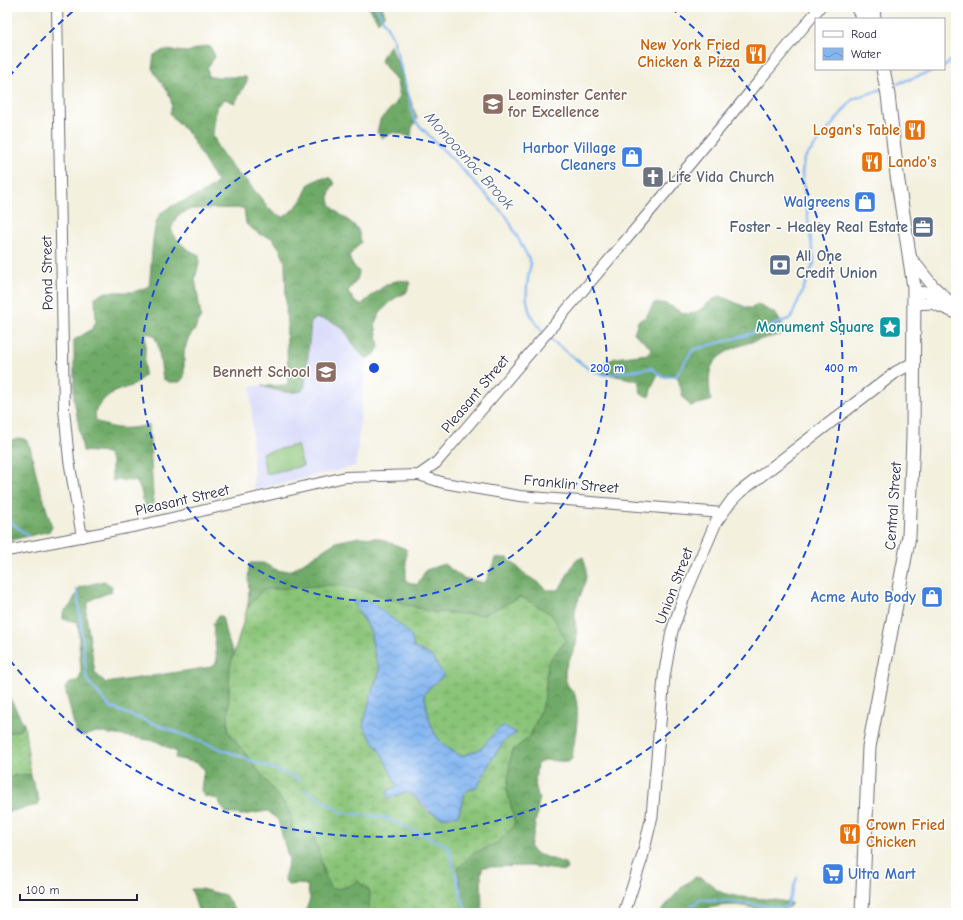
<svg xmlns="http://www.w3.org/2000/svg" width="963" height="920" font-family="'Comic Neue',sans-serif">
  <defs>
    <pattern id="grass-dots" width="8" height="8" patternUnits="userSpaceOnUse"><rect width="8" height="8" fill="#8ac478"/><path d="M2 2h.1M6 6h.1" fill="none" stroke="#77a869" stroke-width="1.8" stroke-linecap="round"/></pattern>
    <pattern id="forest-crowns" width="20" height="18" patternUnits="userSpaceOnUse"><rect width="20" height="18" fill="#6faa68"/><path d="M2 6a3 3 0 1 1 6 0M12 15a3 3 0 1 1 6 0" fill="none" stroke="#5b8a57"/></pattern>
    <pattern id="wetland-marsh" width="20" height="14" patternUnits="userSpaceOnUse"><rect width="20" height="14" fill="#8ac478"/><path d="M1 5h8M5 5V1M11 12h8M15 12V8" fill="none" stroke="#77a869"/></pattern>
    <pattern id="water-waves" width="16" height="10" patternUnits="userSpaceOnUse"><rect width="16" height="10" fill="#84b6f0"/><path d="M0 5q4-4 8 0t8 0" fill="none" stroke="#6c94c4"/></pattern>
  </defs>
  <rect width="100%" height="100%" fill="#fff"/>
  <filter id="ink" filterUnits="userSpaceOnUse"><feTurbulence type="fractalNoise" baseFrequency=".025" numOctaves="2"/><feDisplacementMap in="SourceGraphic" scale="8" xChannelSelector="R" yChannelSelector="G"/><feConvolveMatrix kernelMatrix="1 2 1 2 8 2 1 2 1" color-interpolation-filters="sRGB"/></filter>
  <filter id="wash" filterUnits="userSpaceOnUse"><feTurbulence type="fractalNoise" baseFrequency=".012" numOctaves="4" result="noise"/><feDisplacementMap in="SourceGraphic" scale="16" xChannelSelector="R" yChannelSelector="G"/><feGaussianBlur stdDeviation="0.9" result="paint"/><feColorMatrix in="noise" values="0 0 0 0 0 0 0 0 0 0 0 0 0 0 0 0 0 1.4 0 .05"/><feComposite in="paint" operator="in"/></filter>
  <g filter="url(#wash)">
    <rect width="100%" height="100%" fill="#f3f0de"/>
    <path fill="#d5d8f9" d="M285,262L368,333L356,466L254,490L251,386L288,385Z"/>
    <path fill="url(#grass-dots)" stroke="#56735a" d="M24,724L31,776L16,775L7,778V733L20,730Z"/>
    <g fill="url(#forest-crowns)" stroke="#486652">
      <path d="M369,7H382L385,14L378,22Z"/>
      <path d="M391,45L417,118L412,128L411,137L394,132L382,138L377,132L380,120L396,103L399,94L397,82L381,61L383,55Z"/>
      <path d="M205,46L211,47L215,57L207,68L209,77H246L247,81L235,103L225,99L216,108L213,134L218,148L238,174L246,180L273,213L284,217C296,208 304,199 308,185L320,178H330L335,183C318,207 341,212 356,227C359,230 360,237 361,242L349,256L351,262L359,272L357,280L348,291L354,301L361,305C374,294 394,273 411,283L406,293L395,298L381,311L375,323L379,347L375,354L366,359C345,341 352,323 317,318L311,322L305,386L302,391C287,395 276,390 262,386L288,385L285,262L280,249L272,238L259,234L246,224L244,208L191,209L177,216L171,229C177,242 185,249 199,255V264L195,278L201,316L194,331L188,339L184,352V377L180,382H169L163,379L158,345L154,335L146,333L144,376L134,385L114,392L105,398L95,411L96,421C114,431 130,429 149,425L153,496V507L149,512L145,511L141,490L136,481L112,480V461L107,453L83,451L74,399V340L91,330L96,322L95,297L106,292H134L149,286C152,268 151,230 159,216C167,203 204,198 217,182L189,134L175,120L170,113C177,96 159,82 152,68L154,55L164,50L187,52Z"/>
      <path d="M720,296L748,308H752L757,304L776,314L787,333C766,339 714,346 710,372C708,381 710,392 711,401L690,406L683,397L677,375L663,377L658,374L652,386L649,397L641,394L639,381L590,370L615,358L648,354L652,349L634,333L638,321L646,317L654,303C658,303 663,303 666,304C675,307 683,317 693,313C703,310 709,300 720,296Z"/>
      <path d="M21,438L26,440L30,447L37,478L52,527L50,531L7,541V441Z"/>
      <path d="M358,537L378,538L406,549V581L417,585L426,570L444,564L463,578L485,583L496,558H508L527,576L538,582L547,590H559L575,561L583,557C591,579 582,588 576,607C573,617 577,630 577,640C576,652 565,661 565,674C566,689 572,687 575,695C581,715 574,739 572,759L568,762L546,760L537,764L535,783L539,800L534,832L530,847L534,853L565,863L567,868L565,871L531,866L483,867L481,873L482,913H463L458,868L472,854L497,843L515,825L507,789L511,752L530,736L544,701L548,662L566,640L521,597L483,615L430,612L363,590H262L247,609C251,593 246,578 250,563H263L279,571L292,570L336,542Z"/>
      <path d="M104,581L112,586L111,592L95,598L88,603L86,615L95,673L106,683L211,667L217,661L213,624L218,616H222L226,635L234,654L230,667L228,731L291,813L293,832H312L319,850L324,874L344,888L357,881L370,891L369,913H305L310,899L307,885L298,884L288,885L284,878L289,860L278,820L268,811L242,815L226,813L217,799L204,796L201,790L204,769L197,763L175,758L176,752L156,741L97,732L83,736L76,733L65,688L70,683L79,680L81,673L78,622L63,619V612L70,606L80,587Z"/>
      <path d="M7,693L24,724L20,730L7,733Z"/>
      <path d="M25,774L31,776L39,800L38,805L7,812V778Z"/>
      <path d="M695,877C712,879 711,889 723,893C745,900 769,897 791,903V905C778,918 751,906 735,905C720,905 706,908 693,913C683,915 669,913 659,913L682,887Z"/>
      <path d="M191,889H201L225,895L237,913H199Z"/>
    </g>
    <path fill="url(#wetland-marsh)" stroke="#56735a" fill-rule="evenodd" d="M333,585L363,590L430,612L483,615L521,597L551,614L566,640L548,662L544,701L530,736L511,752L507,789L515,825L497,843L472,854L458,868L463,913H369L370,891L358,881L344,888L331,889C322,871 320,851 312,832H293L291,813L228,731L230,667L247,609L262,590ZM369,601L410,634L414,648L430,655L444,675L424,693C430,724 431,742 462,756L481,749L499,729L504,726L516,733L504,741L490,762L478,786L466,791L458,815L428,812L412,794L405,792L388,799L387,791L397,786L383,756L363,726L373,688L380,671L374,653L370,630L358,612Z"/>
    <path fill="#8ac478" stroke="#56735a" d="M297,445L303,466L266,474L262,453Z"/>
    <path fill="url(#water-waves)" stroke="#536c96" d="M353,601H369L397,622L411,635L414,648L430,655L444,675L424,693C430,724 431,742 462,756L481,749L498,729L504,726L517,733L504,741L490,762L478,786L466,791L458,815C427,825 428,799 405,792L388,799L387,791L397,786L383,756L363,726L373,688L380,671L374,653L370,630Z"/>
    <g fill="none" stroke-linecap="round" stroke-linejoin="round">
      <g stroke="#84b6f0" stroke-width="2.5">
        <path d="M376,7L393,38L415,121L461,168L507,217L531,263C525,290 522,311 543,332"/>
        <path d="M944,67L956,56"/>
        <path d="M891,86L938,69"/>
        <path d="M546,336L590,370L605,375L651,368L663,377L676,376L693,350L750,334L791,318L814,263L802,173L804,159L853,99L882,89"/>
        <path d="M7,519L28,536"/>
        <path d="M77,590L87,680L110,707L297,778L299,781"/>
        <path d="M305,790L343,813L383,817L448,846L466,913"/>
        <path d="M683,913L701,899L786,908L797,878"/>
      </g>
    </g>
  </g>
  <g filter="url(#ink)">
    <g fill="none" stroke-linecap="round" stroke-linejoin="round">
      <g stroke="#6b6a74" stroke-width="12">
        <g id="tertiary">
          <path d="M57,7L64,409L69,460L82,537"/>
          <path d="M419,475L444,483L520,496L722,513"/>
          <path d="M7,551L142,525L345,477L419,475L436,463C565,312 694,161 820,7"/>
        </g>
      </g>
      <g stroke="#6b6a74" stroke-width="13">
        <g id="secondary">
          <path d="M910,257L933,286L948,300"/>
          <path d="M914,295C928,287 946,298 956,308"/>
          <path d="M915,304L932,303L956,313"/>
          <path d="M624,913L642,858L652,816L664,677L672,631L684,597L716,522L732,500L740,492L896,372L913,363"/>
        </g>
      </g>
      <g stroke="#6b6a74" stroke-width="15">
        <g id="primary">
          <path d="M857,7L864,19"/>
          <path d="M873,7L874,19"/>
          <path d="M862,913L869,747L909,536L913,438L914,287L897,175L888,95L883,69"/>
        </g>
      </g>
      <use href="#tertiary" stroke="#fff" stroke-width="10"/>
      <use href="#secondary" stroke="#fff" stroke-width="11"/>
      <use href="#primary" stroke="#fff" stroke-width="13"/>
    </g>
  </g>
  <g fill="none" stroke="#1d4ed8" stroke-width="2" stroke-dasharray="7 5">
    <circle cx="374" cy="368" r="233"/>
    <path d="M9 77A467 467 0 0 1 77 8M671 8A467 467 0 1 1 9 659"/>
  </g>
  <defs>
    <g id="restaurant-square" transform="scale(1.15)"><rect x="-9" y="-9" width="18" height="18" rx="4" fill="#e8710a" stroke="#fff"/><path d="M-5-6h1v4h1v-4h1v4h1v-4h1v5L-1.5 .5V6h-2V.5L-5-1ZM5-6V6H3V1.5H1.5Q1.5-4 5-6Z" fill="#fff"/></g>
    <g id="school-square" transform="scale(1.15)"><rect x="-9" y="-9" width="18" height="18" rx="4" fill="#8d6e63" stroke="#fff"/><path d="M0-5L7-2L0 1L-7-2ZM-4 1L0 2.5L4 1V4Q0 6-4 4Z" fill="#fff"/></g>
    <g id="shop-square" transform="scale(1.15)"><rect x="-9" y="-9" width="18" height="18" rx="4" fill="#3f7fe0" stroke="#fff"/><path d="M-5-2.5h2.3a2.7 3.5 0 0 1 5.4 0H5L5.5 6h-11ZM-1.5-2.5h3a1.5 2.3 0 0 0-3 0Z" fill="#fff"/></g>
    <g id="church-square" transform="scale(1.15)"><rect x="-9" y="-9" width="18" height="18" rx="4" fill="#6b7280" stroke="#fff"/><path d="M-1.2-6h2.4v3.5h3.3v2.4h-3.3V6h-2.4V-.1h-3.3v-2.4h3.3Z" fill="#fff"/></g>
    <g id="office-square" transform="scale(1.15)"><rect x="-9" y="-9" width="18" height="18" rx="4" fill="#5c6f8a" stroke="#fff"/><path d="M-6-3h4V-5.5h4V-3h4V5H-6ZM-1-4.5V-3h2v-1.5ZM-6 0V1H6V0Z" fill="#fff"/></g>
    <g id="bank-square" transform="scale(1.15)"><rect x="-9" y="-9" width="18" height="18" rx="4" fill="#5c6f8a" stroke="#fff"/><path d="M-6-4H6V4H-6ZM0-2.3a2.3 2.3 0 1 0 0 4.6a2.3 2.3 0 1 0 0-4.6Z" fill="#fff"/></g>
    <g id="sight-square" transform="scale(1.15)"><rect x="-9" y="-9" width="18" height="18" rx="4" fill="#0f9aa8" stroke="#fff"/><path d="M0-6L1.8-2.2L6-1.7L2.9 1.2L3.7 5.4L0 3.3L-3.7 5.4L-2.9 1.2L-6-1.7L-1.8-2.2Z" fill="#fff"/></g>
    <g id="supermarket-square" transform="scale(1.15)"><rect x="-9" y="-9" width="18" height="18" rx="4" fill="#3f7fe0" stroke="#fff"/><path d="M-6-5.5h2.5l.6 2H6L4.5 2H-2.5L-4.4-4H-6ZM-1.5 3.2a1.3 1.3 0 1 0 .1 0ZM3 3.2a1.3 1.3 0 1 0 .1 0Z" fill="#fff"/></g>
  </defs>
  <g fill-rule="evenodd">
    <use href="#restaurant-square" x="756" y="54"/>
    <use href="#school-square" x="493" y="104"/>
    <use href="#restaurant-square" x="915" y="130"/>
    <use href="#shop-square" x="632" y="157"/>
    <use href="#restaurant-square" x="872" y="162"/>
    <use href="#church-square" x="653" y="177"/>
    <use href="#shop-square" x="865" y="202"/>
    <use href="#office-square" x="923" y="227"/>
    <use href="#bank-square" x="780" y="265"/>
    <use href="#sight-square" x="890" y="327"/>
    <use href="#school-square" x="326" y="372"/>
    <use href="#shop-square" x="932" y="597"/>
    <use href="#restaurant-square" x="850" y="834"/>
    <use href="#supermarket-square" x="833" y="874"/>
  </g>
  <g text-anchor="middle" stroke-width="3" stroke-linejoin="round" paint-order="stroke">
    <g font-size="15" font-weight="bold" fill="#c56008" stroke="#fff" text-anchor="end">
      <text x="740" y="50">New York Fried<tspan x="740" dy="17">Chicken &amp; Pizza</tspan></text>
      <text x="900" y="135">Logan's Table</text>
      <text x="888" y="167" text-anchor="start">Lando's</text>
      <text x="866" y="830" text-anchor="start">Crown Fried<tspan x="866" dy="17">Chicken</tspan></text>
    </g>
    <g font-size="15" font-weight="bold" fill="#785e54" stroke="#fff" text-anchor="start">
      <text x="508" y="100">Leominster Center<tspan x="508" dy="17">for Excellence</tspan></text>
      <text x="310" y="377" text-anchor="end">Bennett School</text>
    </g>
    <g font-size="15" font-weight="bold" fill="#366cbe" stroke="#fff" text-anchor="end">
      <text x="616" y="153">Harbor Village<tspan x="616" dy="17">Cleaners</tspan></text>
      <text x="850" y="207">Walgreens</text>
      <text x="916" y="602">Acme Auto Body</text>
      <text x="848" y="879" text-anchor="start">Ultra Mart</text>
    </g>
    <g font-size="15" font-weight="bold" fill="#5b616d" stroke="#fff" text-anchor="start">
      <text x="668" y="182">Life Vida Church</text>
    </g>
    <g font-size="15" font-weight="bold" fill="#4e5e75" stroke="#fff" text-anchor="end">
      <text x="908" y="232">Foster - Healey Real Estate</text>
      <text x="796" y="261" text-anchor="start">All One<tspan x="796" dy="17">Credit Union</tspan></text>
    </g>
    <g font-size="15" fill="#22223b" stroke="#fff">
      <text transform="translate(47 273) rotate(-91)" y="5">Pond Street</text>
      <text transform="translate(475 394) rotate(-50)" y="5">Pleasant Street</text>
      <text transform="translate(571 484) rotate(5)" y="5">Franklin Street</text>
      <text transform="translate(182 500) rotate(-13)" y="5">Pleasant Street</text>
      <text transform="translate(893 506) rotate(-86)" y="5">Central Street</text>
      <text transform="translate(674 586) rotate(-69)" y="5">Union Street</text>
    </g>
    <g font-size="15" font-weight="bold" fill="#0d838f" stroke="#fff" text-anchor="end">
      <text x="874" y="332">Monument Square</text>
    </g>
    <g font-size="16" font-style="italic" fill="#495d83" stroke="#fff">
      <text transform="translate(470 160) rotate(48)" y="6">Monoosnoc Brook</text>
    </g>
  </g>
  <circle cx="374" cy="368" r="6" fill="#1d4ed8" stroke="#fff" stroke-width="2"/>
  <g font-size="12" text-anchor="middle" font-weight="bold" fill="#1d4ed8" stroke="#fff" stroke-width="3" stroke-linejoin="round" paint-order="stroke">
    <text x="607" y="372">200 m</text>
    <text x="841" y="372">400 m</text>
  </g>
  <rect width="963" height="920" fill="none" stroke="#fff" stroke-width="24"/>
  <rect x="815" y="18" width="130" height="52" fill="#ffffff" stroke="#a7a7b1"/>
  <rect x="823" y="31" width="20" height="6" fill="#ffffff" stroke="#a7a7b1"/>
  <text x="851" y="38" font-size="12" fill="#22223b">Road</text>
  <rect x="823" y="48" width="20" height="12" fill="url(#water-waves)" stroke="#a7a7b1"/>
  <text x="851" y="58" font-size="12" fill="#22223b">Water</text>
  <path d="M20 894v6h117v-6" fill="none" stroke="#22223b" stroke-width="2"/>
  <text x="26" y="894" font-size="12" fill="#22223b" stroke="#ffffff" stroke-width="3" paint-order="stroke">100 m</text>
</svg>
